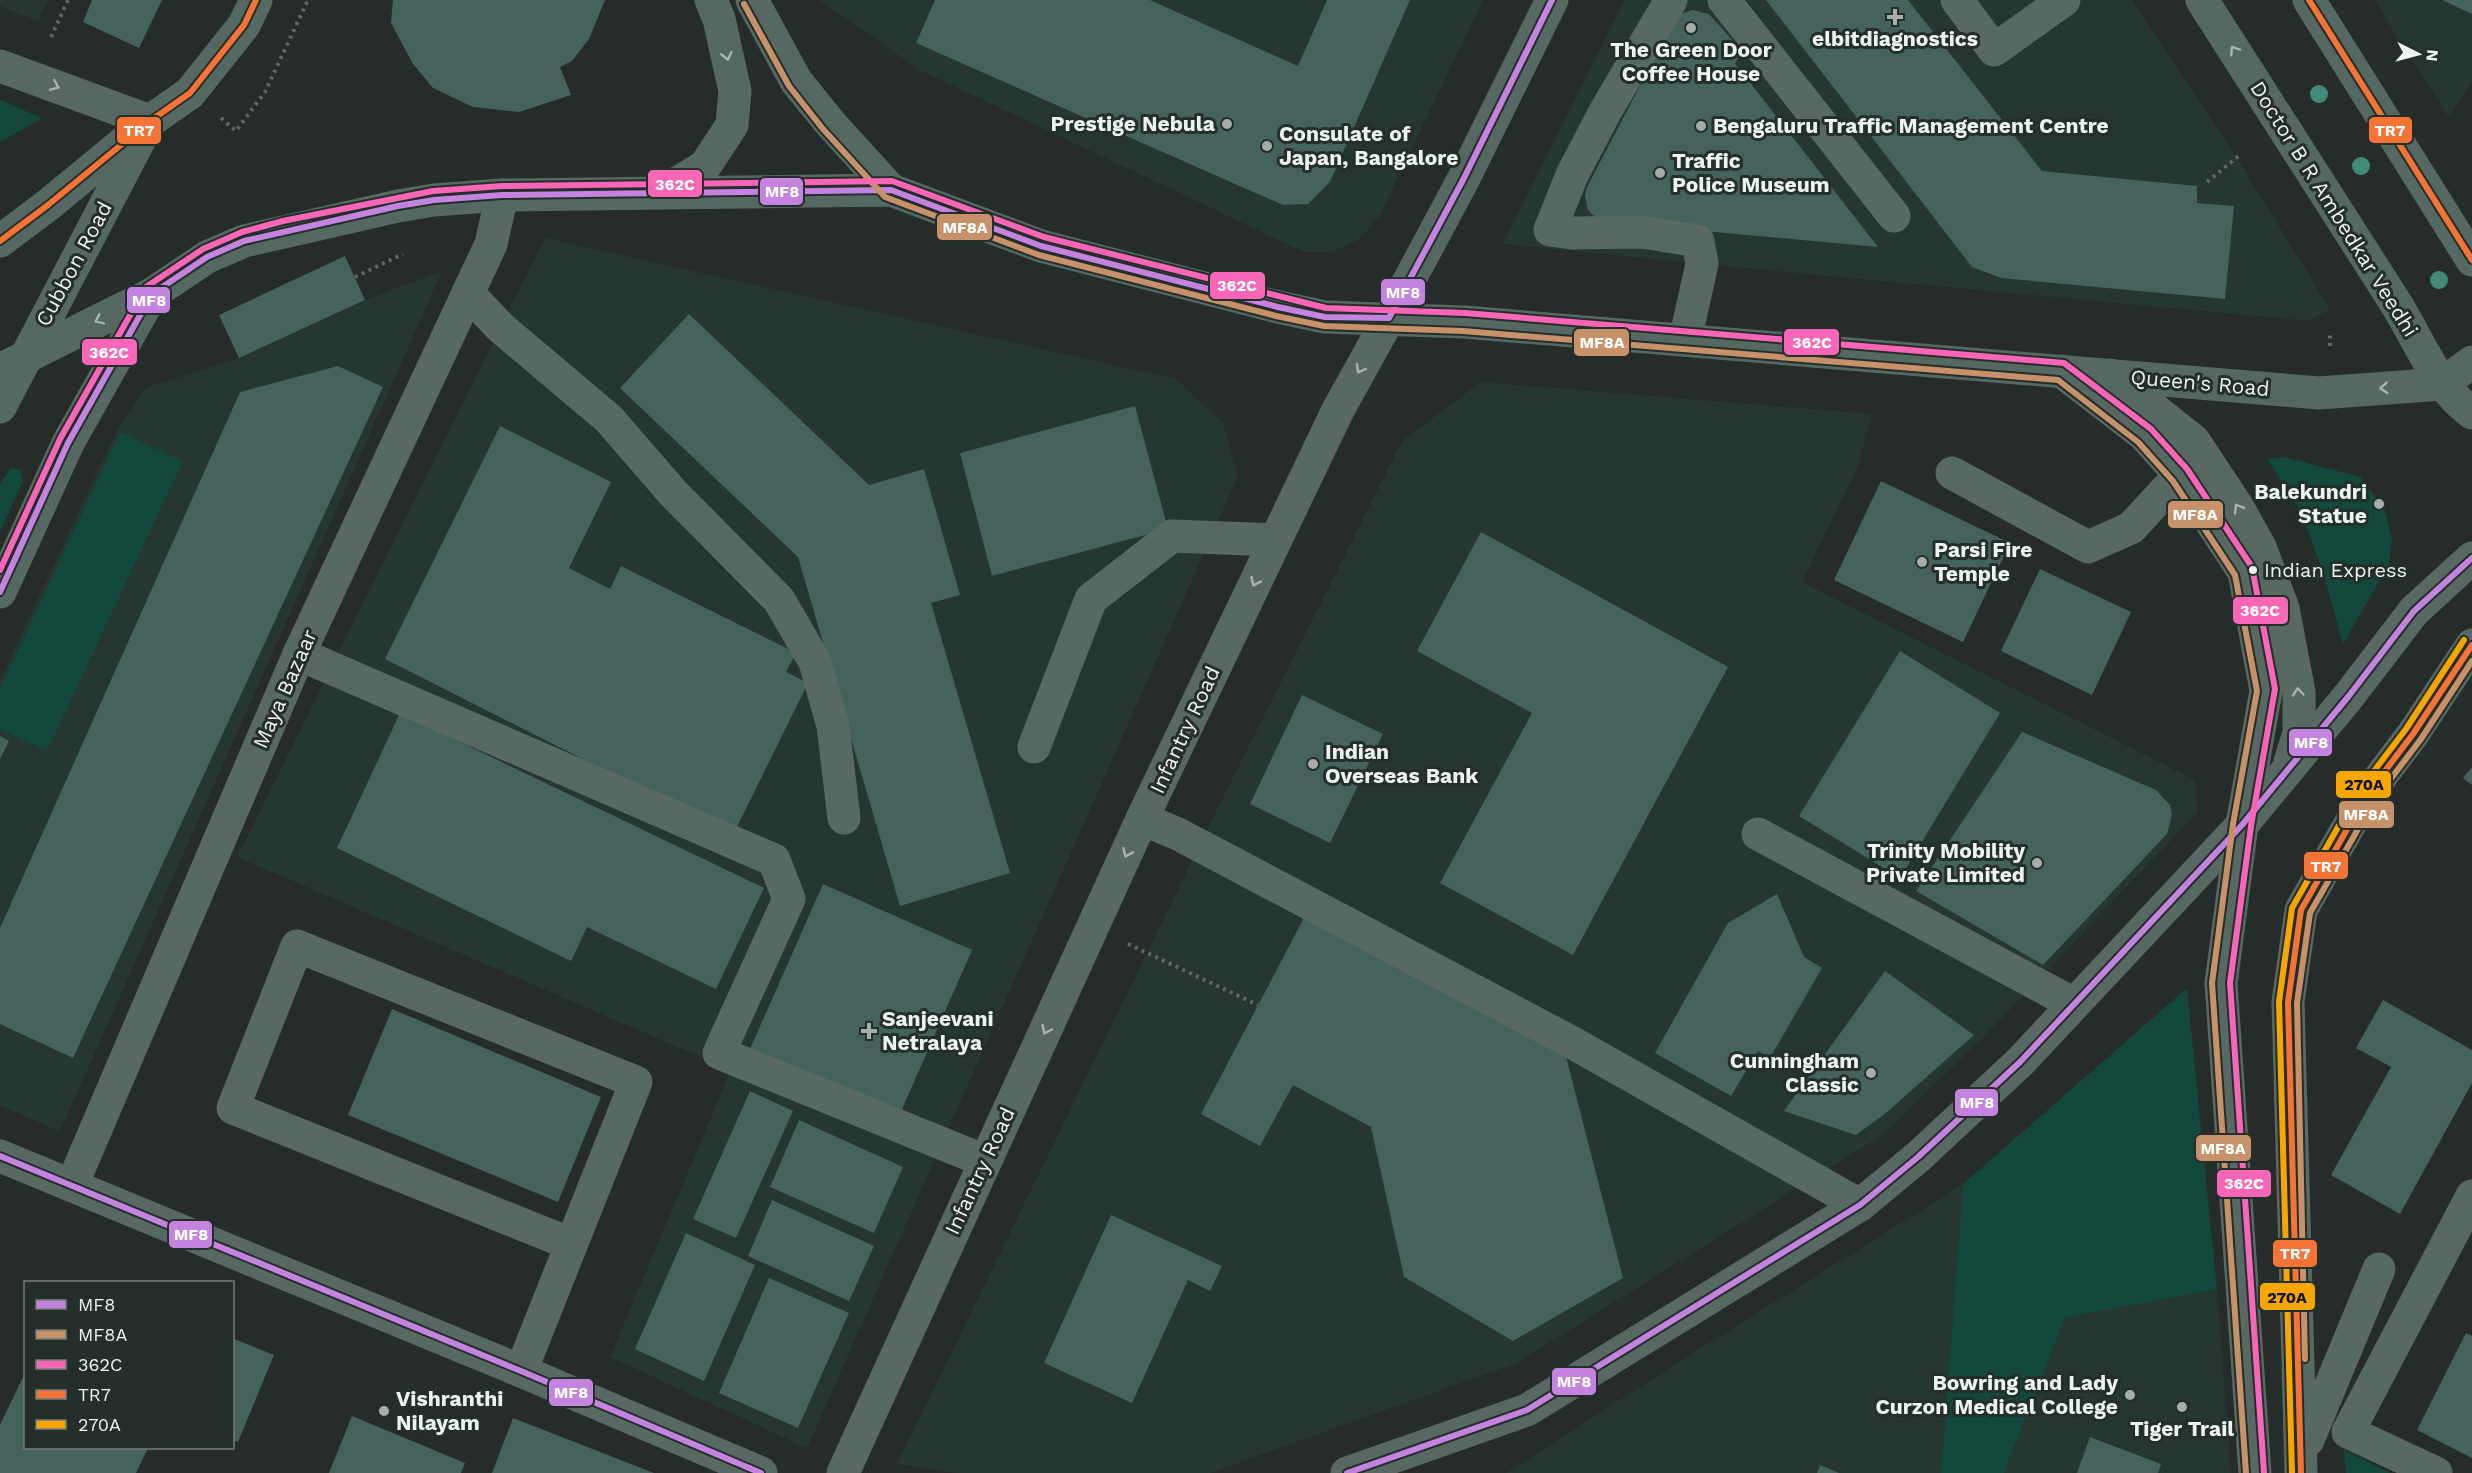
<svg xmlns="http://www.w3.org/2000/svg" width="2472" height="1473" font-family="'Work Sans',sans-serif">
  <rect width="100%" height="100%" fill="#262c2a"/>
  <g fill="#263631">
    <path d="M0,0H48L38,21L0,6Z"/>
    <path d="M818,0H1483L1379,217L1358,240L1331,252H1304L920,70Z"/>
    <path d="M1625,0H2132L2237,158L2330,309L2309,321L1702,264L1503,244Z"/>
    <path d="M2374,0H2472V80L2449,118Z"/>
    <path d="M545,238L1176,379L1223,423L1238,476L807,1448L610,1357L731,1070L237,857Z"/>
    <path d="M442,271L60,1132L0,1105V680L118,428L147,387L239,358L365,300Z"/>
    <path d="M1481,382L1872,414L1858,466L1802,582L2195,780L2198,812L1985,1036L1881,1136L1517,1363L1210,1473H957L897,1464L1206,832L1402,441Z"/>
    <path d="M1963,1184L1941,1473H1506L1677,1363Z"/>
    <path d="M2217,1289L2231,1473H2004L2065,1318Z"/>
  </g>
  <g fill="#13483c">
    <path d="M0,100L42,118L0,142Z"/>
    <path d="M120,432L183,461L47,751L0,729V689Z"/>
    <path d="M2284,457L2360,477L2384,507L2392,540L2389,564L2343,644L2324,575L2301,511L2267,459Z"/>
    <path d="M10,469H18L21,472L23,481L0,531V484Z"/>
    <path d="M2187,988L2217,1289L2065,1318L2004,1473H1941L1963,1184Z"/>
    <path d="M2344,1450L2390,1473H2346Z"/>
  </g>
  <g fill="#45625c">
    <path d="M92,0H162L139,48L83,22Z"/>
    <path d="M393,0H605L589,39L572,61L560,67L571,95L519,112L473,107L433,88L413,64L391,23Z"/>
    <path d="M935,0H1150L1298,66L1327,0H1410L1330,182L1308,204L1283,205L916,43Z"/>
    <path d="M1766,0H1908L2042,171L2197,186V203L2234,206L2225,299L2001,278L1972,267Z"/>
    <path d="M2442,0H2472V14Z"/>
    <path d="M1693,10L1709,14L1743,52L1735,63L1878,247L1605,222L1593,215L1588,210L1585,196L1586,189L1677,15Z"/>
    <path d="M345,256L365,300L239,358L219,315Z"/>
    <path d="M689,314L869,485L924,469L960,595L931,603L1010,873L900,906L798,557L620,388Z"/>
    <path d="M338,366L383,387L73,1058L0,1024V928L240,392Z"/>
    <path d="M1135,406L1168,529L992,576L960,453Z"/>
    <path d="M500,426L611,482L569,568L610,589L621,566L796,653L786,672L808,683L733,835L385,659Z"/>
    <path d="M1881,481L2010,543L1963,642L1834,580Z"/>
    <path d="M1481,532L1728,667L1573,955L1440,883L1532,713L1417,651Z"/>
    <path d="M2040,569L2131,612L2092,695L2001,651Z"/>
    <path d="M1900,651L2000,713L1900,878L1799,816Z"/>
    <path d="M1302,695L1383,734L1330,843L1250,804Z"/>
    <path d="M400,713L764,888L716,989L587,927L571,961L337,848Z"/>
    <path d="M2022,732L2156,790L2170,805L2172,815L2167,834L2043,965L1916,891Z"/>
    <path d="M0,736L9,741L0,759Z"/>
    <path d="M2472,767V785L2463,778Z"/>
    <path d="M823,884L972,950L899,1116L750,1049Z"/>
    <path d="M1777,894L1804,957L1822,968L1770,1058L1758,1051L1731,1096L1655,1053L1728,923Z"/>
    <path d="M1307,912L1564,1049L1623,1278L1513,1341L1404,1277L1371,1127L1293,1085L1260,1146L1201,1114Z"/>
    <path d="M1885,971L1974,1035L1886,1113L1856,1135L1784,1111Z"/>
    <path d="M2383,1000L2472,1050V1083L2400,1214L2331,1175L2391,1067L2356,1048Z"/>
    <path d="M392,1009L601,1097L558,1202L348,1115Z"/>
    <path d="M750,1091L793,1111L736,1238L693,1219Z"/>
    <path d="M799,1120L903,1167L874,1233L770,1187Z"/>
    <path d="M772,1200L874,1246L849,1301L748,1256Z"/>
    <path d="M1111,1215L1222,1266L1210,1291L1188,1280L1132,1403L1044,1363Z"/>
    <path d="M686,1233L755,1265L704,1381L635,1349Z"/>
    <path d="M769,1278L849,1313L798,1428L719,1393Z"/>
    <path d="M2466,1333L2472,1336V1458L2417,1430Z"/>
    <path d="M232,1338L274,1355L238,1442L232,1440Z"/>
    <path d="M26,1371V1448H148L136,1473H0V1425Z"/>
    <path d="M352,1416L465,1463L461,1473H329Z"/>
    <path d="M513,1418L654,1473H492Z"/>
    <path d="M2090,1437L2161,1464L2158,1473H2077Z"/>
    <path d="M1820,1465L1839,1473H1817Z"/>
  </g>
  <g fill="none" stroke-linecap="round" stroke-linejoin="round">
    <g stroke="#5e6866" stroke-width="4" stroke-dasharray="3 4.5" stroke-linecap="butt">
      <path d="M51,37L68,0"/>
      <path d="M221,118L236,131L265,92L308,0"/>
      <path d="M2207,182L2241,154"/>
      <path d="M355,277L403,254"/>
      <path d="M2330,346V333"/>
      <path d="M1128,944L1258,1005"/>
    </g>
    <g stroke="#586863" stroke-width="33">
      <path d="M1671,0L1606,110L1572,175L1550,230L1572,233L1643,232L1698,241L1702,264L1685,340"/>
      <path d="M1724,0L1894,216"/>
      <path d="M1957,0L1994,50L2064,0"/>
      <path d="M0,66L150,121"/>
      <path d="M469,294L500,327L609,419L673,493L779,600L815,662L833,726L844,818"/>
      <path d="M2061,371L2144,435L2180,475L2244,572L2266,691L2242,825L2221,983L2255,1473"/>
      <path d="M2111,375L2194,441L2237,506L2260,547L2283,608L2299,692V733L2290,762"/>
      <path d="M1952,473L2088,547L2131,528L2180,475"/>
      <path d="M299,654L774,860L789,899L719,1053L985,1161"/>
      <path d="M1034,747L1091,599L1172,536L1275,540"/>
      <path d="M1142,819L1178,834L1573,1043L1860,1205"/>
      <path d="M1758,834L2074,1004"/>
      <path d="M0,1156L521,1371L761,1473"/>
      <path d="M72,1185L299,654L491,244L502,195"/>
      <path d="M521,1371L636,1082L297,946L233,1108L571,1244"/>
      <path d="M2308,1440L2379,1269"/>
      <path d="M843,1473L1142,819L1338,410L1389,318"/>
      <path d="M1347,1473L1527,1410L1860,1205L1918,1157L2020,1062L2242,825L2348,697L2414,611L2472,558"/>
      <path d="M2301,1473L2288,1002L2301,910L2366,796L2413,734L2472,645"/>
      <path d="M2436,1473L2348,1432L2472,1196"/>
    </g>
    <g stroke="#566862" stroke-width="33">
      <path d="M752,0L796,81L830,123L891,190"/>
      <path d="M2202,0C2266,101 2331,201 2395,302C2419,340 2435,386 2472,413"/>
      <path d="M2309,0L2472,260"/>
      <path d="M661,193L705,166L732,125L735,91L719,19L711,0"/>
      <path d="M0,241L48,205L150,121L190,93L244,25L256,0"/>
      <path d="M1389,318L1463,180L1552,0"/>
      <path d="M0,370L152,294L207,257L244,241L398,206L434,200L502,195L891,190L1041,246L1278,307L1325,317L1464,322L2319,393L2442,384"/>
      <path d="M2442,384L2472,362"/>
      <path d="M0,407L143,133"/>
      <path d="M0,592L68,443L152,294"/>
    </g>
    <g stroke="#242e2b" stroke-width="10">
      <g id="bus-1">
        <path d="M0,592L68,443L152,294L207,257L244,241L398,206L434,200L502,195L891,190L1041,246L1278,307L1325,317L1389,318L1463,180L1552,0"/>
        <path d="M0,1156L521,1371L761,1473"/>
        <path d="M1347,1473L1527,1410L1860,1205L1918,1157L2020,1062L2242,825L2348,697L2414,611L2472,558"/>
      </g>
    </g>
    <g stroke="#242e2b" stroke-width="10">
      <g id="bus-2">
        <path d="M744,4L789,86L823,129L885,197L1039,255L1276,316L1324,326L1463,331L2058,380L2138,442L2173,481L2235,575L2257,691L2233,824L2212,983L2246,1473"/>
        <path d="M2305,1359L2297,1003L2310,913L2374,801L2421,739L2472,661"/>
      </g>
    </g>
    <g stroke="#242e2b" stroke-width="10">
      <path id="bus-3" d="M0,570L60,439L146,287L203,249L242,232L283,221L433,191L502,186L892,181L1044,237L1326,308L1465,313L2064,363L2151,429L2187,469L2252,567L2275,689L2251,826L2230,983L2264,1472"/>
    </g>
    <g stroke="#242e2b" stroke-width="10">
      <g id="bus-4">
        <path d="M2309,0L2472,260"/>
        <path d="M0,241L48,205L150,121L190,93L244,25L256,0"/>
        <path d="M2301,1473L2288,1002L2301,910L2366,796L2413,734L2472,645"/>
      </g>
    </g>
    <g stroke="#242e2b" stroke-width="10">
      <path id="bus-5" d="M2292,1473L2279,1002L2292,908L2358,792L2406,729L2464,640"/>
    </g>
    <use href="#bus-1" stroke="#c483df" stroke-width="6"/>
    <use href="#bus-2" stroke="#c7916a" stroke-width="6"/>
    <use href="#bus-3" stroke="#fa66b7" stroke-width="6"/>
    <use href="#bus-4" stroke="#f57335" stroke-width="6"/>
    <use href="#bus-5" stroke="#f7a600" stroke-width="6"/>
  </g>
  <g fill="#418b79">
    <circle cx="2319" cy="94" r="9"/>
    <circle cx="2361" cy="166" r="9"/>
    <circle cx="2439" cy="280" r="9"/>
  </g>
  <defs><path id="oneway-chevron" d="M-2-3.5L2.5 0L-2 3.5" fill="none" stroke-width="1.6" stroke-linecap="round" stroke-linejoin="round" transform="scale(1.5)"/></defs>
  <g stroke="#a8b4b0">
    <use href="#oneway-chevron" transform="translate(2234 50) rotate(-123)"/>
    <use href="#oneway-chevron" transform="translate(727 56) rotate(77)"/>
    <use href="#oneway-chevron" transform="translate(99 320) rotate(154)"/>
    <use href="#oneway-chevron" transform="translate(2384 388) rotate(176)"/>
  </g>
  <g stroke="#a9b4b1">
    <use href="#oneway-chevron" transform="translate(55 86) rotate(23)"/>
    <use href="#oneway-chevron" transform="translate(1360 369) rotate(119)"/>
    <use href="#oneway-chevron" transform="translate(2238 508) rotate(-120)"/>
    <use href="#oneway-chevron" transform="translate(1255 582) rotate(115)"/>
    <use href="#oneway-chevron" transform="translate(2298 692) rotate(-95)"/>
    <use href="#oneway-chevron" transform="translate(1127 853) rotate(114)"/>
    <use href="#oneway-chevron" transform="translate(1046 1030) rotate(115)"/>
  </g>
  <g fill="#a7adab" stroke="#242e2b" stroke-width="2">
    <path d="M1892 8h6v6h6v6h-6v6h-6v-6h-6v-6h6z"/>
    <circle cx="1691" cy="28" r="6"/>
    <circle cx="1227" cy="124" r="6"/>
    <circle cx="1701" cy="126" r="6"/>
    <circle cx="1267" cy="146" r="6"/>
    <circle cx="1660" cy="173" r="6"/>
    <circle cx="2379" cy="504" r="6"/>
    <circle cx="1922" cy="562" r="6"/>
    <circle cx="1313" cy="764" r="6"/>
    <circle cx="2037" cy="863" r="6"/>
    <path d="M866 1022h6v6h6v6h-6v6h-6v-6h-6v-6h6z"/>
    <circle cx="1871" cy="1073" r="6"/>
    <circle cx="2130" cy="1395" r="6"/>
    <circle cx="2182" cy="1407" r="6"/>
    <circle cx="384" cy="1411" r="6"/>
  </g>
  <circle fill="#ecf3f0" stroke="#242e2b" stroke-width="2" cx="2253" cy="570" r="5"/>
  <g text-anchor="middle" stroke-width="6" stroke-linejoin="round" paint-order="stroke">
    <g font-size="20" fill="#ecf3f0" stroke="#242e2b" text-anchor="start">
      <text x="2264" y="577">Indian Express</text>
    </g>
    <g font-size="21" font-weight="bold" fill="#ecf3f0" stroke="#242e2b" text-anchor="start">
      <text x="1895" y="46" text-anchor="middle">elbitdiagnostics</text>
      <text x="1691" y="57" text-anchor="middle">The Green Door<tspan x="1691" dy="24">Coffee House</tspan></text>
      <text x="1215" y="131" text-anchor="end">Prestige Nebula</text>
      <text x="1713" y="133">Bengaluru Traffic Management Centre</text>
      <text x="1279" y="141">Consulate of<tspan x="1279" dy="24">Japan, Bangalore</tspan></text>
      <text x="1672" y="168">Traffic<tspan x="1672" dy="24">Police Museum</tspan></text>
      <text x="2367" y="499" text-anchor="end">Balekundri<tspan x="2367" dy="24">Statue</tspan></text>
      <text x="1934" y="557">Parsi Fire<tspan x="1934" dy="24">Temple</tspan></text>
      <text x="1325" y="759">Indian<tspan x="1325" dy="24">Overseas Bank</tspan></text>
      <text x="2025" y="858" text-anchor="end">Trinity Mobility<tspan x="2025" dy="24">Private Limited</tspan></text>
      <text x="882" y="1026">Sanjeevani<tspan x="882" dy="24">Netralaya</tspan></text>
      <text x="1859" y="1068" text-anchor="end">Cunningham<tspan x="1859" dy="24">Classic</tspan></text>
      <text x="2118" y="1390" text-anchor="end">Bowring and Lady<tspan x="2118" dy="24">Curzon Medical College</tspan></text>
      <text x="396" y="1406">Vishranthi<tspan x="396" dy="24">Nilayam</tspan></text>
      <text x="2182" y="1436" text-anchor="middle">Tiger Trail</text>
    </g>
    <g font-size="21" fill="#ecf3f0" stroke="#242e2b">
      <text transform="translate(2334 209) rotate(58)" y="7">Doctor B R Ambedkar Veedhi</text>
      <text transform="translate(74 264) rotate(-62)" y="7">Cubbon Road</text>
      <text transform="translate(2200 383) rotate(5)" y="7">Queen's Road</text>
      <text transform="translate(285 689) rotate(-66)" y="7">Maya Bazaar</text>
      <text transform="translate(1185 730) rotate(-65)" y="7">Infantry Road</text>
      <text transform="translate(980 1171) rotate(-65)" y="7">Infantry Road</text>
    </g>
  </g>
  <g stroke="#242e2b" stroke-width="2">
    <rect x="2368" y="116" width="45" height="28" rx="6" fill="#f57335"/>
    <rect x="116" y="116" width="46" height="29" rx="6" fill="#f57335"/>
    <rect x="647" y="169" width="56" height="29" rx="6" fill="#fa66b7"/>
    <rect x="759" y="177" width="45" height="29" rx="6" fill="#c483df"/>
    <rect x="936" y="213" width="57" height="28" rx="6" fill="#c7916a"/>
    <rect x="1209" y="271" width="57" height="29" rx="6" fill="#fa66b7"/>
    <rect x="1380" y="278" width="46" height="28" rx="6" fill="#c483df"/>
    <rect x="126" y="286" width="45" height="28" rx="6" fill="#c483df"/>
    <rect x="1783" y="328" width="57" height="28" rx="6" fill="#fa66b7"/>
    <rect x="1573" y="328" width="57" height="29" rx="6" fill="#c7916a"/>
    <rect x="81" y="338" width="57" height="28" rx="6" fill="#fa66b7"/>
    <rect x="2167" y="500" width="57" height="29" rx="6" fill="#c7916a"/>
    <rect x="2232" y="596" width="57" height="29" rx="6" fill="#fa66b7"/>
    <rect x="2288" y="728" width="45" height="29" rx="6" fill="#c483df"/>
    <rect x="2335" y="770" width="57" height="29" rx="6" fill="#f7a600"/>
    <rect x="2338" y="800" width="57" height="29" rx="6" fill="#c7916a"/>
    <rect x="2303" y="851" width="46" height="29" rx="6" fill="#f57335"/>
    <rect x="1954" y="1088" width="45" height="29" rx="6" fill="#c483df"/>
    <rect x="2195" y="1134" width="57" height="28" rx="6" fill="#c7916a"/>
    <rect x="2216" y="1169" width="56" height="29" rx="6" fill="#fa66b7"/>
    <rect x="168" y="1220" width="45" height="29" rx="6" fill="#c483df"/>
    <rect x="2272" y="1239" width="46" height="29" rx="6" fill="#f57335"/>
    <rect x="2259" y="1282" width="57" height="29" rx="6" fill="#f7a600"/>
    <rect x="1551" y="1367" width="46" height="29" rx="6" fill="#c483df"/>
    <rect x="548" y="1378" width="46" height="29" rx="6" fill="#c483df"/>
  </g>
  <g font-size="16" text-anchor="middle" font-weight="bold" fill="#fff">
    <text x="2390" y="136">TR7</text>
    <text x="139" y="136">TR7</text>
    <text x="675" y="190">362C</text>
    <text x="782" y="197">MF8</text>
    <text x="965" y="233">MF8A</text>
    <text x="1237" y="291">362C</text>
    <text x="1403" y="298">MF8</text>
    <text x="149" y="306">MF8</text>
    <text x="1812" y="348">362C</text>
    <text x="1602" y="348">MF8A</text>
    <text x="109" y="358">362C</text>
    <text x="2195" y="520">MF8A</text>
    <text x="2260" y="616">362C</text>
    <text x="2311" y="748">MF8</text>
    <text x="2366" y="820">MF8A</text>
    <text x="2326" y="872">TR7</text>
    <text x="1977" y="1108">MF8</text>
    <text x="2223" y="1154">MF8A</text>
    <text x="2244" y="1189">362C</text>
    <text x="191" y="1240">MF8</text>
    <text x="2295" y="1259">TR7</text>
    <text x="1574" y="1387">MF8</text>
    <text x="571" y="1398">MF8</text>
  </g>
  <g font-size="16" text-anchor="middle" font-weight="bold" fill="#111">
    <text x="2364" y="790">270A</text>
    <text x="2287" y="1303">270A</text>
  </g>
  <rect x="24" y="1281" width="210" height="168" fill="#242e2b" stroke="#747d7a" stroke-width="1.5"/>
  <rect x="36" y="1300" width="30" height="9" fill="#c483df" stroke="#747d7a" stroke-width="1.5"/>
  <text x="78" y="1311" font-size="18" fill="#ecf3f0">MF8</text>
  <rect x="36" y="1330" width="30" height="9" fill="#c7916a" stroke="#747d7a" stroke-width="1.5"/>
  <text x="78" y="1341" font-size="18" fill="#ecf3f0">MF8A</text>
  <rect x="36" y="1360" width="30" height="9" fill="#fa66b7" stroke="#747d7a" stroke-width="1.5"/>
  <text x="78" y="1371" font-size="18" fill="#ecf3f0">362C</text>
  <rect x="36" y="1390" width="30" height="9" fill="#f57335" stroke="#747d7a" stroke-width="1.5"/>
  <text x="78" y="1401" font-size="18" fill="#ecf3f0">TR7</text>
  <rect x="36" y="1420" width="30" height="9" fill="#f7a600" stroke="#747d7a" stroke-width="1.5"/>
  <text x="78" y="1431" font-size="18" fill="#ecf3f0">270A</text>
  <g transform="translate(2418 54) rotate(96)" stroke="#242e2b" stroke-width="4.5" paint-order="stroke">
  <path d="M0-4.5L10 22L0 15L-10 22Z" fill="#ecf3f0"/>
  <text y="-9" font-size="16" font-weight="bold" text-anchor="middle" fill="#ecf3f0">N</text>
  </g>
</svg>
